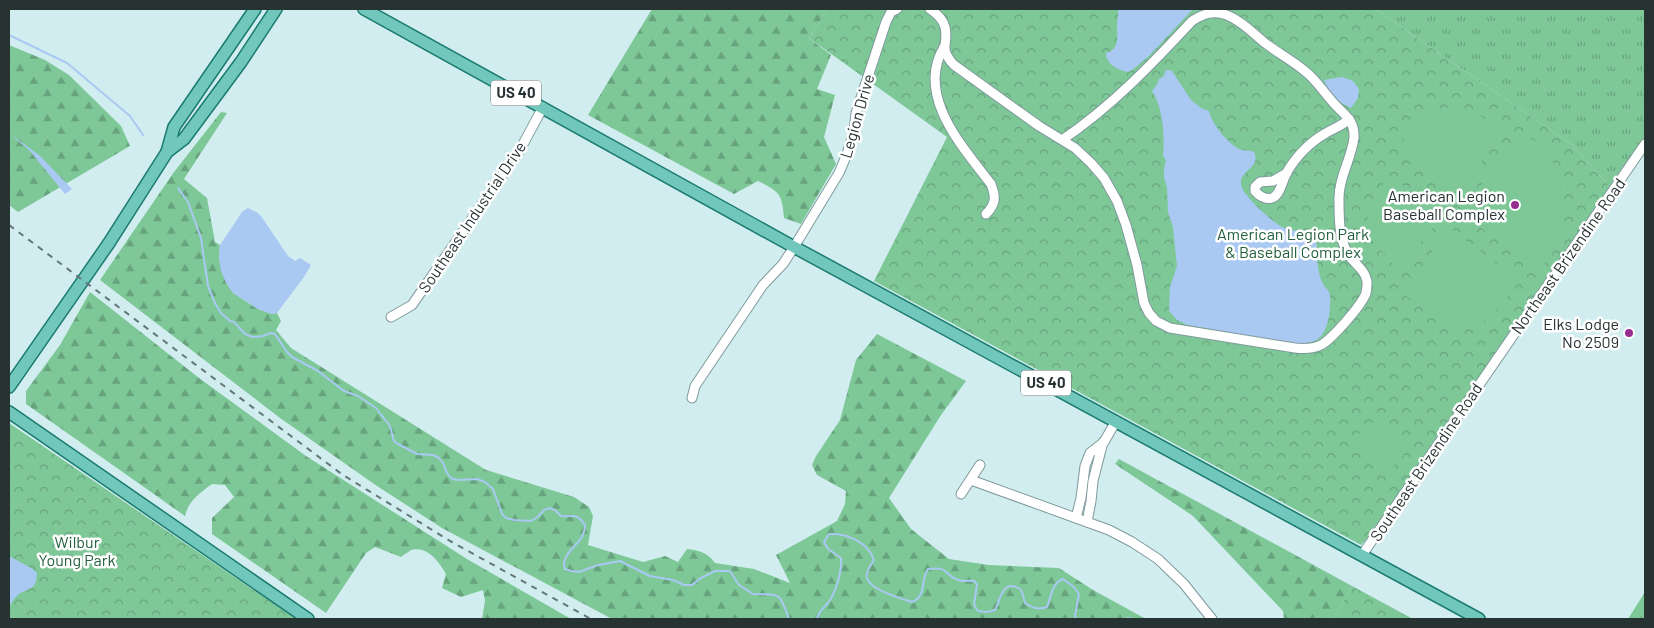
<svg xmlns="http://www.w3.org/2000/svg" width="1654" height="628" font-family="Barlow,sans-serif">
  <defs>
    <pattern id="grass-tufts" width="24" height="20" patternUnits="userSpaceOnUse" patternTransform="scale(1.25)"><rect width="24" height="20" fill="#7ec898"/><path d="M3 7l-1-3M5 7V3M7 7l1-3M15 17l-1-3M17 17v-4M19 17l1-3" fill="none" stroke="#67a37d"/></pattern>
    <pattern id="forest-firs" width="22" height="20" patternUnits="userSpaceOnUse" patternTransform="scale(1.25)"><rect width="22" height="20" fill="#7ec898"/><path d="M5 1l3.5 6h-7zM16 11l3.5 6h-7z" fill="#67a37d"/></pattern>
    <pattern id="park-crowns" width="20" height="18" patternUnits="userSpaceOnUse" patternTransform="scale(1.25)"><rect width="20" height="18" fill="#7ec898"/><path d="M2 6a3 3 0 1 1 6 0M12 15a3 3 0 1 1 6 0" fill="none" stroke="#67a37d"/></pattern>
  </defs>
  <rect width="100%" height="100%" fill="#d1edf0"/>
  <g fill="url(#grass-tufts)">
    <path d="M1375,9H1645V141L1612,189L1571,144Z"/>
    <path d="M1645,592V619H1628Z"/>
  </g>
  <g fill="url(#forest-firs)">
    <path d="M652,9H828L809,38L831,55L817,89L835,95L824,137L836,164L801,224L784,218C782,194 780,192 758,181L734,194L588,115Z"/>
    <path d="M9,45L45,60L69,75L121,126L130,146L18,212L9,205Z"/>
    <path d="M221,112L227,113L184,179L207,198L215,242L220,245L219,258L233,293L258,309L272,314L277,313L281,321L276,330L291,348L486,470L574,497L589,507L593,516L588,545L643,562L665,556L678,562L687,549C699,550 708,553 715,563L754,569L790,583L776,555L837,521L845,504L846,491L817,475L812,465L816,456L840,420L856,360L877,334L966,381L941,415L889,498L911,529L949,559L989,565L1059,568L1093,590L1146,619H612L442,528L377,486L280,418L100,280L174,172Z"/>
    <path d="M90,292L199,378L306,456L467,559L571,619H482L485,601L483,590L461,597L442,588L446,574C439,562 428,546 411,550C408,552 404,555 401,557L375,547L366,553L326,613L212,534V518L234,497L225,485L212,484C200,493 188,501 185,516L26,404V391L60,345Z"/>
    <path d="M1119,459L1352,586L1333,619H1284L1283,611L1193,516L1115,464Z"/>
  </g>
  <g fill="url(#park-crowns)">
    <path d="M828,9H1375L1571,144L1612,189L1396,507L1361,545L874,281L947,137L809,38Z"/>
    <path d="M9,423L296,619H9Z"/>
    <path d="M1352,586L1413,619H1333Z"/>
  </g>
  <g fill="#7ec898">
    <path d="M1453,107L1470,109L1502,130L1463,191L1458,192L1399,150C1413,119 1419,112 1453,107Z"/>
    <path d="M1521,133C1529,138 1541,144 1547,151C1560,169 1569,222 1559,242C1555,251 1547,260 1541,268L1463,216L1462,211Z"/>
    <path d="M1387,175L1442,210L1443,215L1398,270L1371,238L1368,218Z"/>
    <path d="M1452,230L1519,281C1510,293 1501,307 1490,317C1459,346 1428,312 1403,293L1447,231Z"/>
    <path d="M1380,421L1407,443V451L1383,477C1367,460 1338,431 1380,421Z"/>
  </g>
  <g fill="#a9c9f3">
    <path d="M1118,9H1193L1148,57C1140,62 1137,68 1128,72C1118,70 1106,64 1106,53C1120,50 1117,36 1117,25C1117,20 1119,15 1118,9Z"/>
    <path d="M1169,70L1172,71L1191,100L1201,108L1209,111C1211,123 1230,147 1242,150C1247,151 1250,150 1254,152C1262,169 1235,171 1242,188C1247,199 1275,225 1286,229C1294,232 1304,229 1311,235C1321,243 1316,257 1318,267C1319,272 1320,278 1322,282C1324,287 1329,290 1330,295C1331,307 1329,330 1319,338C1313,343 1304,343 1297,344L1188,325L1177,320L1169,311L1170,287L1177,266L1173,227L1168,212L1167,187L1164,178V168L1166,160L1163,156C1165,137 1163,107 1152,91L1158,83L1159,79L1164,76L1165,71Z"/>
    <path d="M1342,77L1353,81L1359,89L1358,98L1351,108C1336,101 1331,96 1324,80Z"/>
    <path d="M9,133L39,155L72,189L65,194L30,151Z"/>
    <path d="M248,208L258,213L263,219L288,256L295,261L300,258L311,265L304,277L277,313L272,314L258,309L233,293L226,283L221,271L219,258L220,245L242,212Z"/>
    <path d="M9,556L31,568L37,573C36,591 30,587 19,594C15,597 12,602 9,607Z"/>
  </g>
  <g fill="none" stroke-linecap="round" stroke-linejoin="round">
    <g stroke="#a9c9f3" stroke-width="2">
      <path d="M9,35L67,63L130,116L143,135"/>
      <path d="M178,188L188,202L201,238L208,286L215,303L221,313L230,321L234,322L245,334L253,337L263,336L271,333L275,334L287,352L292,357L318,371L344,391L358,396L376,408L390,426L394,441L398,444L417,454L433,455L439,458L443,463L447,473L451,478L457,480L477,479L485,482L493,489L502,514L506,518L514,520L531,521L539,516L544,510L550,508L555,510L561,516C573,517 576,512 585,525C585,529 584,533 582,537C576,546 560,557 565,569L571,571L579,572L598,565L620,561L650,576L673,580L684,585H692L701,578L715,571H730L739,585L753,594C781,595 779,591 789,619"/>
      <path d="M817,619C819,609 825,608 830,600C837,589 842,570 841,558L828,549L824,542L829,534C847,533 868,542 874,560C871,565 865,572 867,578C870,590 902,599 912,602C927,596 920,581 928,569C950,566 943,575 958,580C964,582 969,580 974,581L977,584L974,605L978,611L987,612L995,610C1000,601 1002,581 1016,587C1019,588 1020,588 1022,592C1023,595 1024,599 1025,603C1033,608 1038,610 1047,607C1051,597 1052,583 1063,579L1074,587L1079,594L1075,616L1076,619"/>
      <path d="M1126,619L1128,618L1133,619"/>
    </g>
    <g stroke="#7f9a9d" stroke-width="11">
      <g id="minor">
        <path d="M930,9C936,13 943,19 945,27C949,44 938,48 954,65L1039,126L1075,148L1091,163L1104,178L1117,201L1126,225L1137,265L1144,303L1149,313L1156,321L1170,328L1295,348C1304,349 1313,349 1321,345C1332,339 1362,305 1366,293C1367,288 1368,282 1366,278C1364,269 1355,264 1350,257C1339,242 1339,219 1339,201C1338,179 1351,160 1354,138C1355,118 1342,114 1331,100C1323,91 1316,80 1306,72C1293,61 1278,53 1265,43C1253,33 1239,19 1224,14C1211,11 1203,14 1192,21C1152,64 1111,107 1062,140"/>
        <path d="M944,47C915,96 963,147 991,184C996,197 996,204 986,214"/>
        <path d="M1287,173L1273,181L1260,182L1255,187V191C1258,195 1265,200 1272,198C1280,196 1283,179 1287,172C1296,157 1310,142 1326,133C1334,128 1342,126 1349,119"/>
        <path d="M391,317L412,305L521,148L543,107"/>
        <path d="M692,398L695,386L763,285L783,264L794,247L839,173L847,154L854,132L856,113L886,22L891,12L897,9"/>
        <path d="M971,480L1109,530L1132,542L1158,559L1184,584L1212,619"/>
        <path d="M961,494L980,465"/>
        <path d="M1076,518L1081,498L1085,466L1090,453L1104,442L1116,421"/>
        <path d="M1087,522L1091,501L1093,481L1103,442"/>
        <path d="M1362,555L1645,144"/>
      </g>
    </g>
    <g stroke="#1a7b6e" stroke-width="14">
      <g id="major">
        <path d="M364,9L794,247L1479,619"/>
        <path d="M167,152L184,139L241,62L276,9"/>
        <path d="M9,387L109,243L167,152L174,127L255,9"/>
        <path d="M9,412L308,619"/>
      </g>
    </g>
    <use href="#minor" stroke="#fff" stroke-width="9"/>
    <use href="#major" stroke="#71c7bb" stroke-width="11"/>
    <path stroke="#657678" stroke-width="2" stroke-dasharray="6 6" stroke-linecap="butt" d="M9,225L343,475L450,541L591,619"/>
  </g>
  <g fill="#962c8f" stroke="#fff" stroke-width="2">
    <circle cx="1515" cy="205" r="5"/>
    <circle cx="1629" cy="333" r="5"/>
  </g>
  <g text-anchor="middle" stroke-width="5" stroke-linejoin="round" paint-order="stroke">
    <g fill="#fff" stroke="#687070" stroke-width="1">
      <rect x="491" y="80.5" width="50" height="25" rx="4"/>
      <rect x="1021" y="370.5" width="50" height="25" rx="4"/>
    </g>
    <g font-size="15" font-weight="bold" fill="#273233">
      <text x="516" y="98">US 40</text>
      <text x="1046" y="388">US 40</text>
    </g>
    <g font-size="16" fill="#273233" stroke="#fff">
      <text transform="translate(857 116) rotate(-74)" y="6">Legion Drive</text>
      <text transform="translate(472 217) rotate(-56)" y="6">Southeast Industrial Drive</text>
      <text transform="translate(1568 256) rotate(-55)" y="6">Northeast Brizendine Road</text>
      <text transform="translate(1426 462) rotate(-56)" y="6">Southeast Brizendine Road</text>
    </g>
    <g font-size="16" fill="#273233" stroke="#fff" text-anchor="end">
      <text x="1505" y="202">American Legion<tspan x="1505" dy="18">Baseball Complex</tspan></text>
      <text x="1619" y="330">Elks Lodge<tspan x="1619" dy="18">No 2509</tspan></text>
    </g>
    <g font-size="16" fill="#235f3c" stroke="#fff">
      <text x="1293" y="240">American Legion Park<tspan x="1293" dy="18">&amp; Baseball Complex</tspan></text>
      <text x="77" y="548">Wilbur<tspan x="77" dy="18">Young Park</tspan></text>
    </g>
  </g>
  <rect width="1654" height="628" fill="none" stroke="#273233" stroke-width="20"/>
</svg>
